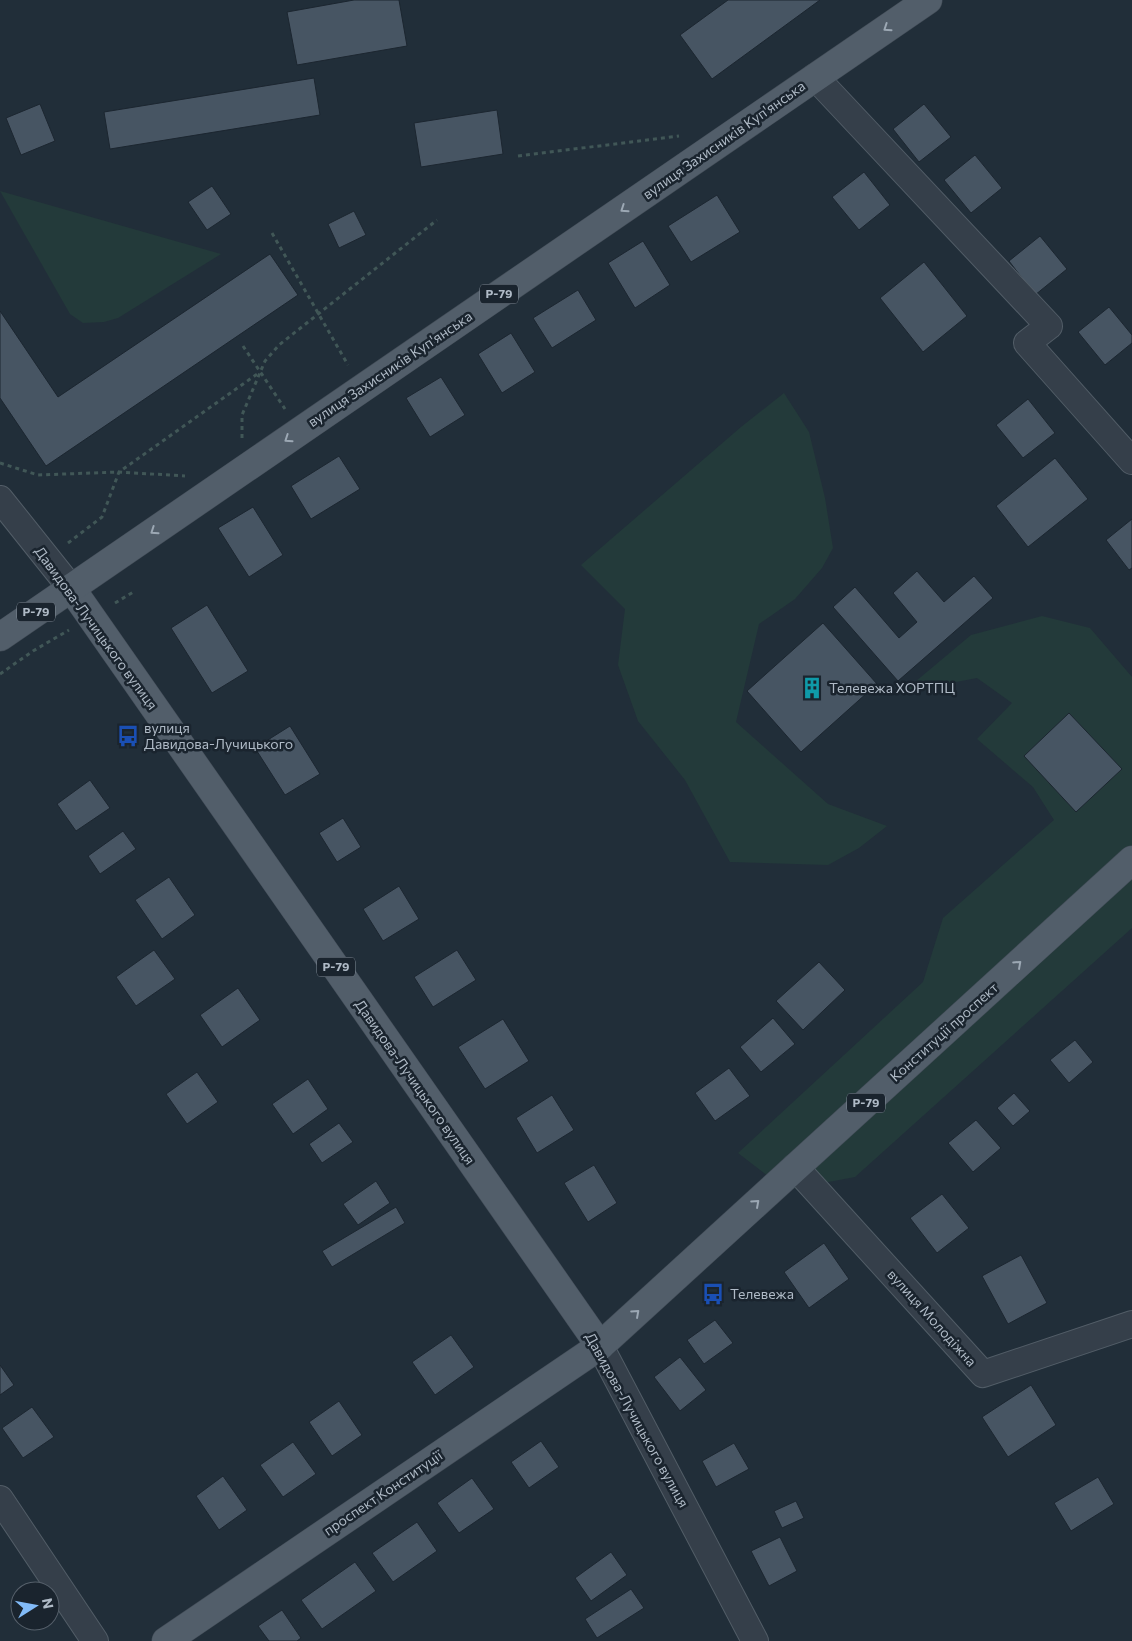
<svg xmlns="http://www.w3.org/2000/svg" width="1132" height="1641" font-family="Commissioner,sans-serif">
  <rect width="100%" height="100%" fill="#212e39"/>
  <g fill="#233a3a">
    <path d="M0,191L221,254L118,318L104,322L83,323L70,314Z"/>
    <path d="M784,393L809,432L825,498L833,548L822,568L795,599L759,624L736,722L828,804L887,826L859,848L828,865L730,862L685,780L638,721L618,665L625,609L581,565L741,427Z"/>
    <path d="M1042,616L1090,628L1132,677V928L855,1177L786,1190L738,1153L923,982L943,918L1054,820L1033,787L977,739L1012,703L977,678L903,692L971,635Z"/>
  </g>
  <g fill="#475563" stroke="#1c2630">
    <path d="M354,0H399L407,46L297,65L287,12Z"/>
    <path d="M728,0H820L712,79L680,35Z"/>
    <path d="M314,78L320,115L110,149L104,112Z"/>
    <path d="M40,104L55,141L21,155L6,118Z"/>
    <path d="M924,104L951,137L919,162L893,129Z"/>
    <path d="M497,110L503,154L421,167L414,123Z"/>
    <path d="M975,155L1002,188L971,213L944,180Z"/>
    <path d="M864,172L890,205L859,230L832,197Z"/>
    <path d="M212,186L231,214L207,230L188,202Z"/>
    <path d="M717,195L740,232L691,262L668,226Z"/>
    <path d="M354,211L366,235L339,248L328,224Z"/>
    <path d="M1040,236L1067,269L1035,295L1009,261Z"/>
    <path d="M643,241L670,285L635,308L608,263Z"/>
    <path d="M270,254L298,295L46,466L0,398V311L58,397Z"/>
    <path d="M924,262L967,316L923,352L880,298Z"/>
    <path d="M578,290L596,320L552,348L533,318Z"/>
    <path d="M1109,307L1132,335V343L1105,365L1078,332Z"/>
    <path d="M511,333L535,372L502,393L478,354Z"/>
    <path d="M441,377L465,415L430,437L406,398Z"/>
    <path d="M1028,399L1055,433L1023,458L996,425Z"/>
    <path d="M339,456L360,489L311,519L291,486Z"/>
    <path d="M1055,458L1088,499L1028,547L996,506Z"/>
    <path d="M253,507L283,555L249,577L218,528Z"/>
    <path d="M1132,519V568L1129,570L1106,540Z"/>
    <path d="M917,571L944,602L974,576L993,598L898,681L833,607L855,587L899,638L917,622L893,593Z"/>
    <path d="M207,605L248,671L212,693L171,628Z"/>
    <path d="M823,623L877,684L801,752L747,691Z"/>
    <path d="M1069,713L1122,769L1076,812L1024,756Z"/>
    <path d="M290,726L320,774L285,795L255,748Z"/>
    <path d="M90,780L110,808L76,831L57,804Z"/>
    <path d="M343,818L361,847L337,862L319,833Z"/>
    <path d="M123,831L136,849L100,874L88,856Z"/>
    <path d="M169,877L195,915L162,939L135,900Z"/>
    <path d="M399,886L419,919L383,941L363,909Z"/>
    <path d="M154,950L175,979L136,1006L116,977Z"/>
    <path d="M457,950L476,980L433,1007L414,977Z"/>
    <path d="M819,962L845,990L803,1030L776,1001Z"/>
    <path d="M238,988L260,1020L222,1047L200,1015Z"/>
    <path d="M773,1018L795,1044L761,1072L740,1047Z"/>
    <path d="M503,1019L529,1061L485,1089L458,1047Z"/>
    <path d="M1075,1040L1093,1062L1069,1083L1050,1060Z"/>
    <path d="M729,1068L750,1096L715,1121L695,1093Z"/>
    <path d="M197,1072L218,1102L187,1124L166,1094Z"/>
    <path d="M308,1079L328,1109L293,1134L272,1104Z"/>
    <path d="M1014,1093L1030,1111L1013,1126L997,1108Z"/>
    <path d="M552,1095L574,1130L537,1153L516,1118Z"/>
    <path d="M976,1120L1001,1148L973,1172L948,1143Z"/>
    <path d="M339,1123L353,1142L322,1163L309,1144Z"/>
    <path d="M594,1165L617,1203L588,1222L564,1183Z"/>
    <path d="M376,1181L390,1203L358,1225L343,1204Z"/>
    <path d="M942,1194L969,1228L937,1253L910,1218Z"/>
    <path d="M396,1207L405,1223L332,1267L322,1251Z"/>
    <path d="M824,1243L849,1279L809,1308L784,1272Z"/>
    <path d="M1021,1255L1047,1303L1008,1324L982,1276Z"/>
    <path d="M715,1320L733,1343L704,1364L687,1340Z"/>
    <path d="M451,1335L474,1367L435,1395L412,1362Z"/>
    <path d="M680,1357L706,1390L680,1411L654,1377Z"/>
    <path d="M0,1365L14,1385L0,1395Z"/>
    <path d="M1031,1385L1056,1425L1008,1457L982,1417Z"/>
    <path d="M339,1401L362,1435L332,1456L309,1422Z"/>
    <path d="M32,1407L54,1437L23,1458L2,1428Z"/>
    <path d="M541,1441L559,1467L529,1488L511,1462Z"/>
    <path d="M293,1442L316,1474L283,1497L260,1465Z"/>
    <path d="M734,1443L749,1469L716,1487L702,1461Z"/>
    <path d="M223,1476L247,1510L219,1530L196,1496Z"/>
    <path d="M1098,1477L1114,1504L1071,1531L1054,1503Z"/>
    <path d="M472,1478L494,1509L459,1533L437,1503Z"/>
    <path d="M796,1501L804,1518L782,1528L774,1511Z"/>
    <path d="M417,1522L437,1551L393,1582L372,1553Z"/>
    <path d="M780,1537L797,1571L769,1586L751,1551Z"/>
    <path d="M611,1552L627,1575L591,1601L575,1578Z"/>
    <path d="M355,1562L376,1591L322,1629L301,1600Z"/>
    <path d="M631,1589L644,1608L597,1638L585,1619Z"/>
    <path d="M282,1610L301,1638L297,1641H269L258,1626Z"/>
  </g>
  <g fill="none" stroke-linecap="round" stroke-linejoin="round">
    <g stroke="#525d67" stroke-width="28">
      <g id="minor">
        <path d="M815,77L1049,326L1027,343L1132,461"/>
        <path d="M0,499L71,588"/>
        <path d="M795,1167L983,1374L1132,1324"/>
        <path d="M600,1346L755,1641"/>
        <path d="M0,1499L95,1641"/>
      </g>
    </g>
    <g stroke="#414b56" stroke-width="29">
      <g id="primary">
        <path d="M71,588L600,1346"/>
        <path d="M0,637L928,0"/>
        <path d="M166,1641L600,1346L1132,860"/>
      </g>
    </g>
    <g stroke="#415757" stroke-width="3" stroke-dasharray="4 4" stroke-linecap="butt">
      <path d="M518,156L679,136"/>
      <path d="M272,233L348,365"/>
      <path d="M243,346L285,409"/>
      <path d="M242,438V415L265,361L279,345L437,220"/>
      <path d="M0,463L38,475L119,472L185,476"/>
      <path d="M68,543L102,517L119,472L260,372"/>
      <path d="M115,603L135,591"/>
      <path d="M0,674L33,651L69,630"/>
    </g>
    <use href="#minor" stroke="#353f4a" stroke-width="26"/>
    <use href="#primary" stroke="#525e6a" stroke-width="28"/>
  </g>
  <defs><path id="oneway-chevron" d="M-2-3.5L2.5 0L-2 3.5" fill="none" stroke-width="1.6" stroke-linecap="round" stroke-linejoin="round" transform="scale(1.25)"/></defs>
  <g stroke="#9ca8b4">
    <use href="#oneway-chevron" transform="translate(887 28) rotate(146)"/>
    <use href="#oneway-chevron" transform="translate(624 209) rotate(146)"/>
    <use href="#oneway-chevron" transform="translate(288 439) rotate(146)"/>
    <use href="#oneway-chevron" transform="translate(154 531) rotate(146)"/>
    <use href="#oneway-chevron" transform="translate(1018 964) rotate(-42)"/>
    <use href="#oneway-chevron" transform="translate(756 1203) rotate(-42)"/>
    <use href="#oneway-chevron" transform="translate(636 1313) rotate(-42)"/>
  </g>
  <defs>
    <g id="building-bare" transform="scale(1.725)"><path d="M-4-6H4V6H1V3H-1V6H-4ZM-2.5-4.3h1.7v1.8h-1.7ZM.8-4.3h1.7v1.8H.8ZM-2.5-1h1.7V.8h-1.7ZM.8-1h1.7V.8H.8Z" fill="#0f9aa8" stroke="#1a242e" stroke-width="2.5" paint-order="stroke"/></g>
    <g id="bus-bare" transform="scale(1.725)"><path d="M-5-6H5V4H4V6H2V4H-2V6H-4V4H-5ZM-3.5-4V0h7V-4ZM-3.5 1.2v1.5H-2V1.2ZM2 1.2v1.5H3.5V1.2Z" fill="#1a4fb4" stroke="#1a242e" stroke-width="2.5" paint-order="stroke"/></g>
  </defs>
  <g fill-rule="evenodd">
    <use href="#building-bare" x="812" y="688"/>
    <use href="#bus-bare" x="128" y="736"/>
    <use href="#bus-bare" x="713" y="1294"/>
  </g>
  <g text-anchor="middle" stroke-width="5" stroke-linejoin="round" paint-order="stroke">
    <g fill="#1a242e" stroke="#828d98" stroke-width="1">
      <rect x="480" y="284.5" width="38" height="19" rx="4"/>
      <rect x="17" y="602.5" width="38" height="19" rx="4"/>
      <rect x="317" y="957.5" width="38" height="19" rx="4"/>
      <rect x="847" y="1093.5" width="38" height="19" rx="4"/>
    </g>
    <g font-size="12" font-weight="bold" fill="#afbac6">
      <text x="499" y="298">Р-79</text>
      <text x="36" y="616">Р-79</text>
      <text x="336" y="971">Р-79</text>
      <text x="866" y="1107">Р-79</text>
    </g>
    <g font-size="14" fill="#afbac6" stroke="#1a242e">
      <text transform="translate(724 140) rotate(-35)" y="5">вулиця Захисників Куп'янська</text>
      <text transform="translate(390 369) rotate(-34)" y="5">вулиця Захисників Куп'янська</text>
      <text transform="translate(96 628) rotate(54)" y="5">Давидова-Лучицького вулиця</text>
      <text transform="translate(944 1032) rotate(-42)" y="5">Конституції проспект</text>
      <text transform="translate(415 1082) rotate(55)" y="5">Давидова-Лучицького вулиця</text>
      <text transform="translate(932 1318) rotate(48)" y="5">вулиця Молодiжна</text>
      <text transform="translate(637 1420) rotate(61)" y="5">Давидова-Лучицького вулиця</text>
      <text transform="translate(383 1493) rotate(-34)" y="5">проспект Конституції</text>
    </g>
    <g font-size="14" fill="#afbac6" stroke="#1a242e" text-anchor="start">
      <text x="829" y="693">Телевежа ХОРТПЦ</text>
      <text x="144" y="733">вулиця<tspan x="144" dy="16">Давидова-Лучицького</tspan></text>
      <text x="730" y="1299">Телевежа</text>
    </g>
  </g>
  <g transform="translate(35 1606) rotate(79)"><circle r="24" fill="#1a242e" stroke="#56606b"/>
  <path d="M0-4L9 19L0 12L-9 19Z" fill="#82bbf8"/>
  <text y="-8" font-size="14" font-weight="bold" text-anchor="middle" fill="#afbac6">N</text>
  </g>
</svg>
